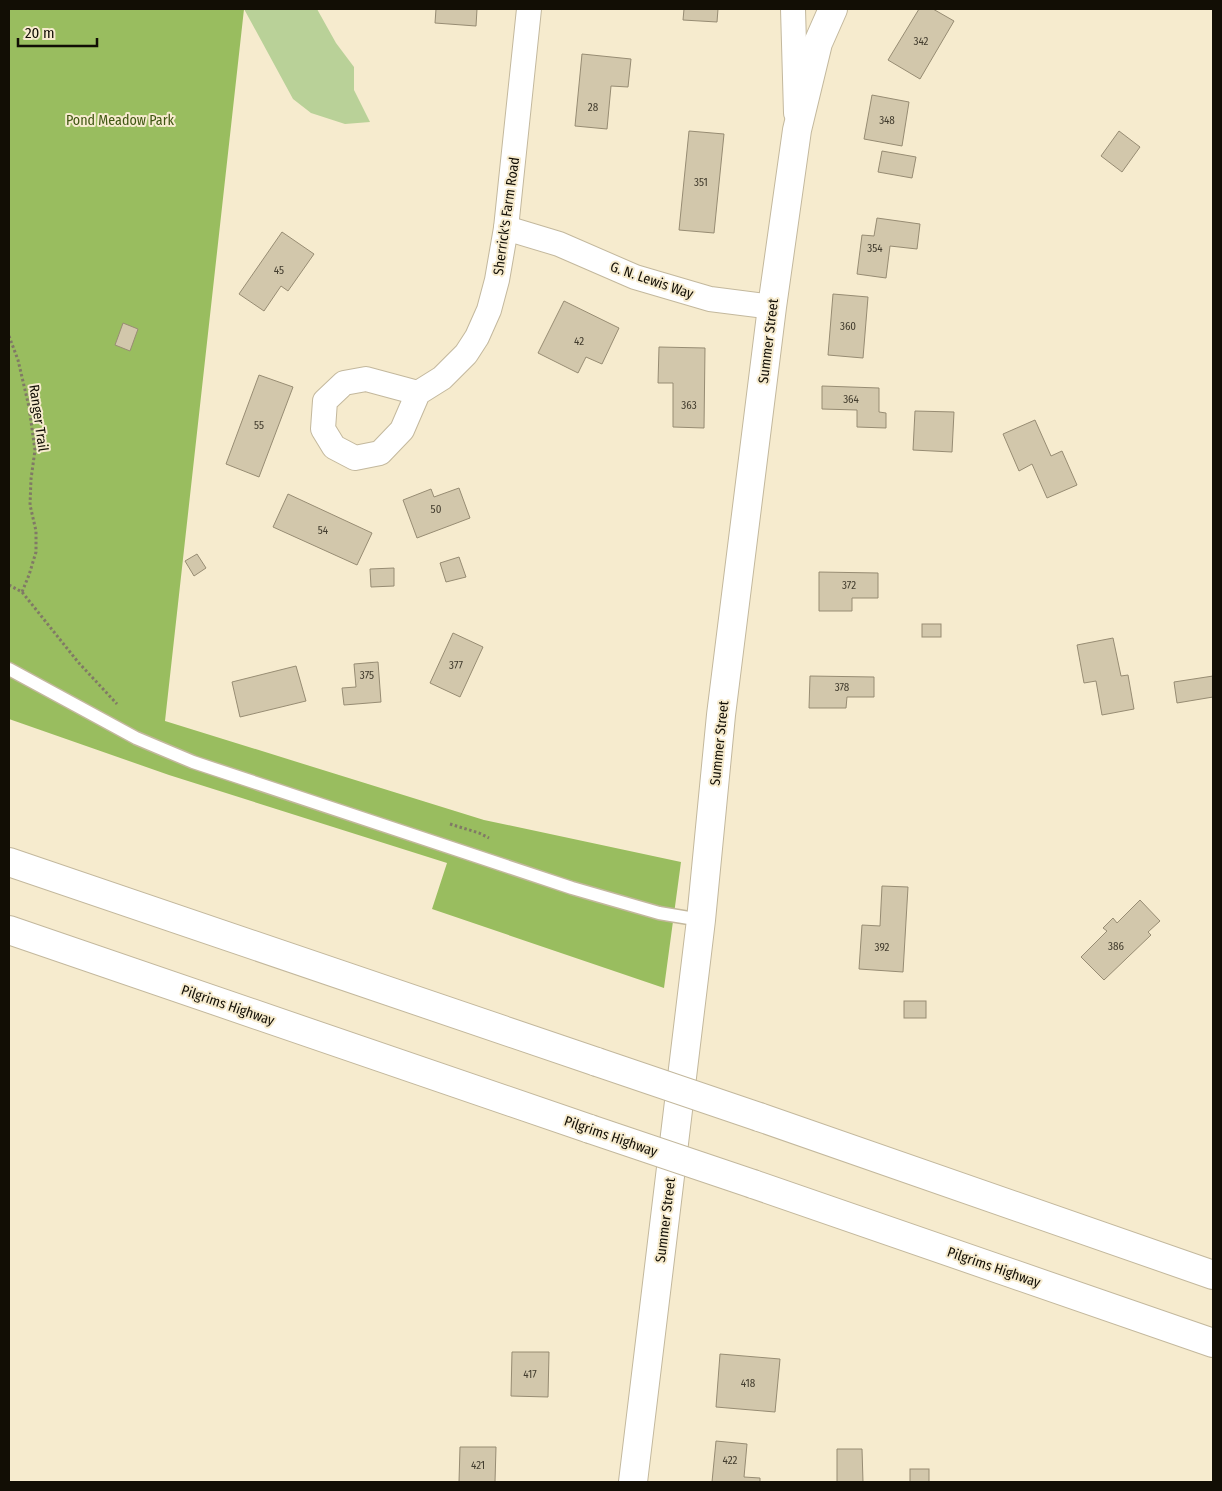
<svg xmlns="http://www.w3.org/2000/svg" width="1222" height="1491" font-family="'Fira Sans Condensed',sans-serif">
  <rect width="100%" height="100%" fill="#f6ebce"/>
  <path fill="#b9d198" d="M244,9H317L336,43L354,67V90L370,122L345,124L311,113L293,99Z"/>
  <path fill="#99bd5f" d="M9,9H244L165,721L484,820L681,862L664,988L432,909L447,863L169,775L9,719Z"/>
  <g fill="#d2c7ab" stroke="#978c73">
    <path d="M436,9H477L476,26L435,23Z"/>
    <path d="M684,9H718L717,22L683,20Z"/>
    <path d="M919,9H933L954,21L920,79L888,60Z"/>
    <path d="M582,54L631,59L628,87L611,86L607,129L575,126Z"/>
    <path d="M872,95L909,102L902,146L864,139Z"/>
    <path d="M689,131L724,134L714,233L679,230Z"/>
    <path d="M1119,131L1140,147L1122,172L1101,156Z"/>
    <path d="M882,151L916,157L912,178L878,172Z"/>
    <path d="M877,218L920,224L917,249L890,246L886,278L857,274L862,235L874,236Z"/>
    <path d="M282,232L314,254L288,291L281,286L264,311L239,294Z"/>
    <path d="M833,294L868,297L863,358L828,355Z"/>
    <path d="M564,301L619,328L602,364L586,357L578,373L538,353Z"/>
    <path d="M123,323L138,329L130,351L115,345Z"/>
    <path d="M659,347L705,348L704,428L673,427V383H658Z"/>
    <path d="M259,375L293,387L259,477L226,464Z"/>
    <path d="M822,386L879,388V412L886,413V428L857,427V410L822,409Z"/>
    <path d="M915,411L954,412L952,452L913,450Z"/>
    <path d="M1035,420L1051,456L1062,451L1077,485L1047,498L1032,464L1019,471L1003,434Z"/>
    <path d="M459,488L470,518L417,538L403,500L431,489L434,497Z"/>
    <path d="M288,494L372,533L357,565L273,527Z"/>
    <path d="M197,554L206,568L194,576L185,561Z"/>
    <path d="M459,557L466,577L446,582L440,563Z"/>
    <path d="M394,568V586L371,587L370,569Z"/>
    <path d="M819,572L878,573V598H852V611H819Z"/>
    <rect x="922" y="624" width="19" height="13"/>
    <path d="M453,633L483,647L460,697L430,683Z"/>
    <path d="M1113,638L1121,676L1128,675L1134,709L1102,715L1096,681L1084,683L1077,645Z"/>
    <path d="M378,662L381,702L344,705L342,688L356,687L354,664Z"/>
    <path d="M296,666L306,701L240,717L232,682Z"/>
    <path d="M810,676L874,677V697H847L846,708H809Z"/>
    <path d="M1213,676V697L1177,703L1174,682Z"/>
    <path d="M882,886L908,887L903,972L859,969L862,925L880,926Z"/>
    <path d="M1140,900L1160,921L1148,932L1151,935L1104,980L1081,957L1107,931L1103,928L1113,918L1117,923Z"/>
    <rect x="904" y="1001" width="22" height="17"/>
    <path d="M512,1352H549L548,1397L511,1396Z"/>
    <path d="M720,1354L780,1359L775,1412L716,1407Z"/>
    <path d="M716,1441L747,1444L744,1477L760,1478V1482H712Z"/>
    <path d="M460,1447H496L495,1482H459Z"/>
    <path d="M837,1449H862L863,1482H837Z"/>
    <rect x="910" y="1469" width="19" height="13"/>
  </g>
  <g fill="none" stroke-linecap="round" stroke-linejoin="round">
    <g stroke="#c3b89d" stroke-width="15">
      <path id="lane" d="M9,669L136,738L193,762L572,888L659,913L701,920"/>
    </g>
    <g stroke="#c3b89d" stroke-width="26">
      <g id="street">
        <path d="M793,9L796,113"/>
        <path d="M506,228L559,244L635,277L710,299L772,307"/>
        <path d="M418,393L366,379L344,383L325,401L323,429L334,447L355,458L380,453L402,430L418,393L442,378L466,354L477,337L489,310L497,280L506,228L529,9"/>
      </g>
    </g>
    <g stroke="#c3b89d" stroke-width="30">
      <path id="secondary" d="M633,1482L701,920L721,715L772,307L797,130L818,43L833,9"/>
    </g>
    <g stroke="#c3b89d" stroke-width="30">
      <g id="highway">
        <path d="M9,862L597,1062"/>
        <path d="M9,930L590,1129"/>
        <path d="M759,1117L1213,1275"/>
        <path d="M753,1184L1213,1343"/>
      </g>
    </g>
    <g stroke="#807966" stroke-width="3" stroke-dasharray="2.5 2.5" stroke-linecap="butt">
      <path d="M9,336L18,360L29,407L35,450L31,479L30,505L36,531V552L29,575L22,592"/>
      <path d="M9,585L22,592L78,662L117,704"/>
      <path d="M450,824L479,833L489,838"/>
    </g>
    <use href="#lane" stroke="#fff" stroke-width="12"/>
    <use href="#street" stroke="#fff" stroke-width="24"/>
    <use href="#secondary" stroke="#fff" stroke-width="28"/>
    <use href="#highway" stroke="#fff" stroke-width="28"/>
    <g stroke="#c3b89d" stroke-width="30" stroke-linecap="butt">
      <g id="highway-bridge">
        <path d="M597,1062L759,1117"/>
        <path d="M590,1129L753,1184"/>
      </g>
    </g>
    <use href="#highway-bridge" stroke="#fff" stroke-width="28"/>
  </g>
  <g text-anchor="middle" stroke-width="4" stroke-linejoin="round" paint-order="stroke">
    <g font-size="11" fill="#423c2e">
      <text x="921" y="45">342</text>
      <text x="593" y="111">28</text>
      <text x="887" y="124">348</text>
      <text x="701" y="186">351</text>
      <text x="875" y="252">354</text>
      <text x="279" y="274">45</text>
      <text x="848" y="330">360</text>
      <text x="579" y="345">42</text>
      <text x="851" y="403">364</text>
      <text x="689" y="409">363</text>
      <text x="259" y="429">55</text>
      <text x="436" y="513">50</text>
      <text x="323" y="534">54</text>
      <text x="849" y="589">372</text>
      <text x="456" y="669">377</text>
      <text x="367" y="679">375</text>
      <text x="842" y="691">378</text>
      <text x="1116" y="950">386</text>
      <text x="882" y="951">392</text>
      <text x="530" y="1378">417</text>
      <text x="748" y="1387">418</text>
      <text x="730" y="1464">422</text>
      <text x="478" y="1469">421</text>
    </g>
    <g font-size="14" fill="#3f5612" stroke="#f6ebce">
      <text x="120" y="125">Pond Meadow Park</text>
    </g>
    <g font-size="14" fill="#120e05" stroke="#f6ebce">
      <text transform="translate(506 216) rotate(-82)" y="5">Sherrick's Farm Road</text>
      <text transform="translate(652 280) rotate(19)" y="5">G. N. Lewis Way</text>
      <text transform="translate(768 341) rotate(-83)" y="5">Summer Street</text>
      <text transform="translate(39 418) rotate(82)" y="5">Ranger Trail</text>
      <text transform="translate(719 743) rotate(-84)" y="5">Summer Street</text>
      <text transform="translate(228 1005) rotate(19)" y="5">Pilgrims Highway</text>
      <text transform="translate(611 1136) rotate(19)" y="5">Pilgrims Highway</text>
      <text transform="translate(665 1220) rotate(-83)" y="5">Summer Street</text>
      <text transform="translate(994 1267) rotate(19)" y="5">Pilgrims Highway</text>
    </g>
  </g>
  <rect width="1222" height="1491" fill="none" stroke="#120e05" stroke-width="20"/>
  <path d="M18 38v8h79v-8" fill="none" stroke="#120e05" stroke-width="2.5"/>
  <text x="25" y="38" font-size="15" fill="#120e05" stroke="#f6ebce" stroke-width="4" paint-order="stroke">20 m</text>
</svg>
